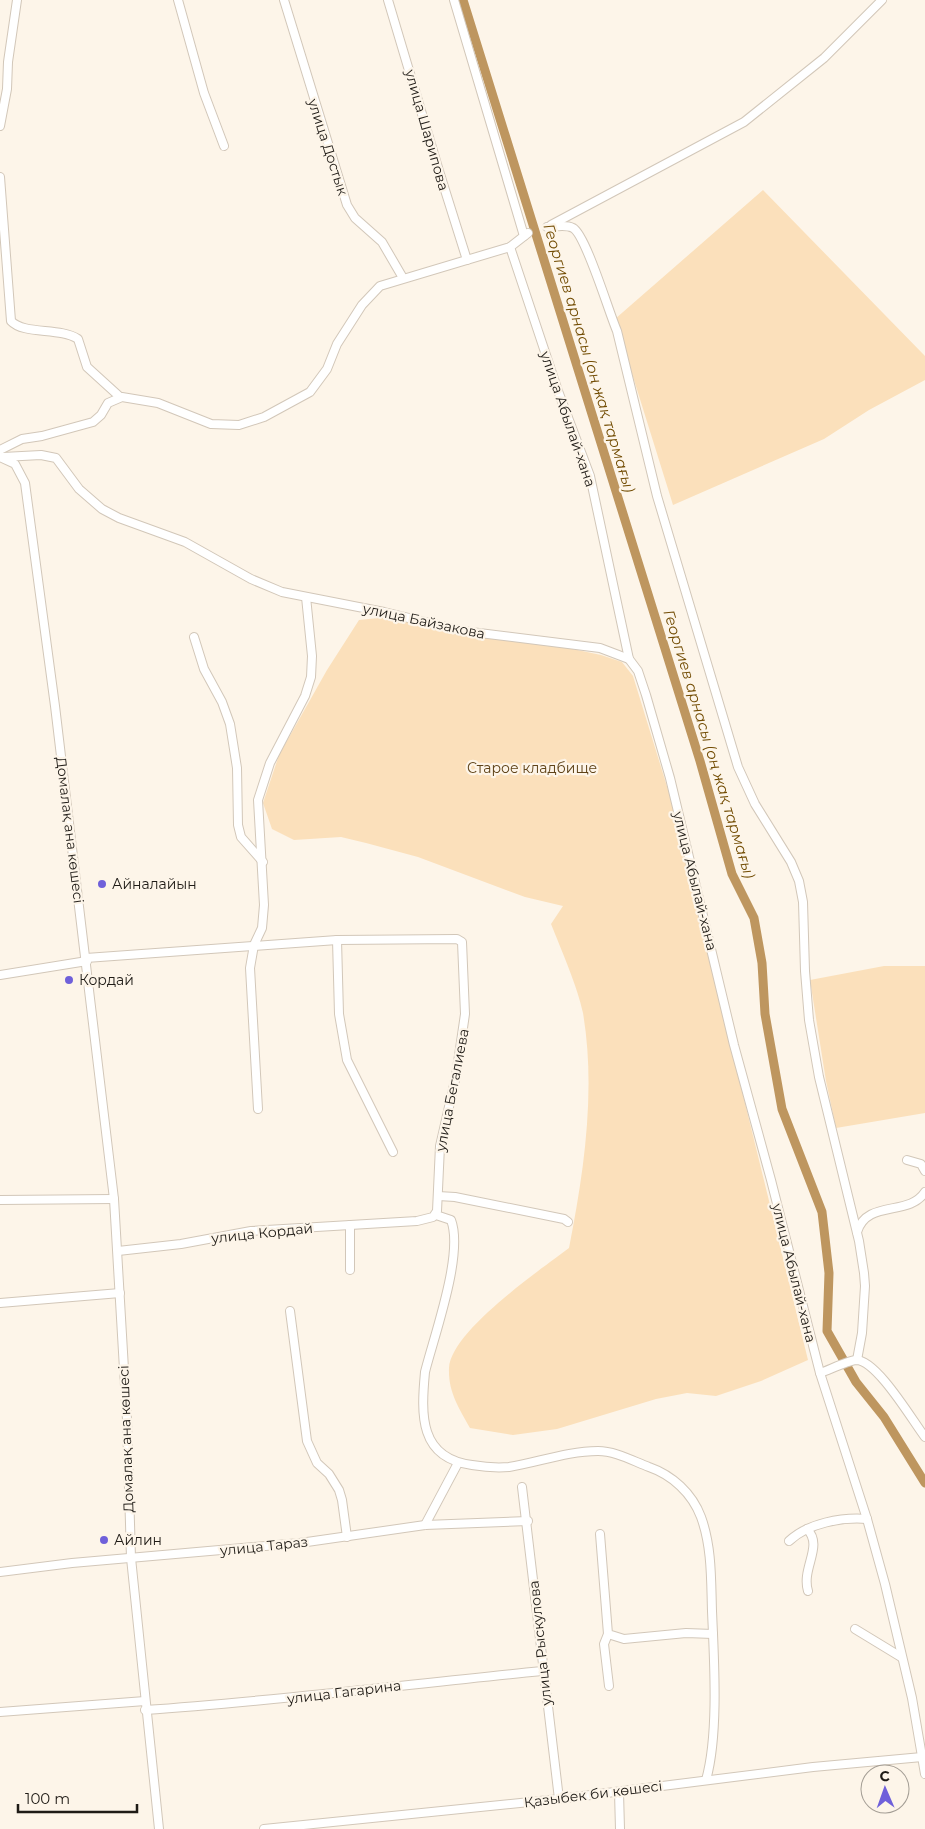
<svg xmlns="http://www.w3.org/2000/svg" width="925" height="1829" font-family="Montserrat,sans-serif">
  <rect width="100%" height="100%" fill="#fdf5e9"/>
  <g fill="#fbe0bb">
    <path d="M763,190L925,356V380L869,410L824,439L673,505L615,319Z"/>
    <path d="M388,617L456,634L568,648L601,655L622,662L633,676L669,793L808,1360L761,1381L716,1396L687,1393L656,1399L557,1429L513,1435L470,1428C459,1408 448,1392 449,1368C451,1331 540,1270 569,1248C584,1172 596,1090 583,1013C578,988 561,949 551,924L563,906L525,897L418,857L366,843L341,837L294,840L272,829L263,803L279,755L327,670L359,620Z"/>
    <path d="M884,966H925V1113L836,1128L826,1081L810,980Z"/>
  </g>
  <g fill="none" stroke-linecap="round" stroke-linejoin="round">
    <path stroke="#be965f" stroke-width="9" d="M463,0L700,761L732,874L754,918L762,963L765,1014L782,1109L822,1212L829,1273L827,1331L856,1382L884,1417L925,1483"/>
    <g stroke="#d2c7b9" stroke-width="10">
      <g id="minor">
        <path d="M178,0L204,93L224,146"/>
        <path d="M284,0L347,205L355,218L382,242L403,278"/>
        <path d="M388,0L439,171L467,260"/>
        <path d="M454,0L524,236"/>
        <path d="M0,126L7,89L8,62L17,0"/>
        <path d="M0,177L11,321C24,335 60,327 78,339L87,367L120,397"/>
        <path d="M551,225L744,122L824,58L882,0"/>
        <path d="M547,227C555,227 565,224 573,228C586,235 609,313 617,331L657,496L738,767L755,804L791,862L799,881L803,902L805,971L809,1020L819,1077L859,1241L864,1273L865,1286L862,1333L857,1360"/>
        <path d="M510,247L558,391L590,476L629,659L638,671L646,695L670,778L734,1045L771,1180L820,1373L867,1519L885,1584L912,1698L925,1774"/>
        <path d="M0,450L22,439L42,436L93,422L101,415L108,403L122,397L158,403L211,424L239,425L264,417L310,392L327,369L337,344L362,305L380,286L510,247L528,233"/>
        <path d="M0,457L15,464L25,483L55,706L114,1199L127,1420L131,1558L159,1829"/>
        <path d="M3,457L41,455L56,458L79,489L102,509L119,518L185,542L251,579L282,592L384,612L463,631L600,648L629,659"/>
        <path d="M194,637L204,669L222,702L230,724L237,768L238,825L241,837L263,862"/>
        <path d="M337,940L339,1014L347,1060L393,1152"/>
        <path d="M86,958L337,940L457,939L462,942L465,1014L456,1076L440,1146L437,1211L433,1217L417,1221L251,1231L181,1244L118,1251"/>
        <path d="M0,975L87,961"/>
        <path d="M258,1109L250,968L254,945L262,928L264,905L258,800L270,763L305,696L311,677L312,656L306,597"/>
        <path d="M907,1160L921,1164L925,1171"/>
        <path d="M438,1196L455,1197L564,1219L568,1222"/>
        <path d="M0,1200L114,1199"/>
        <path d="M436,1215L451,1220C464,1254 434,1336 425,1372C421,1415 419,1458 472,1465C484,1467 497,1468 509,1467C539,1462 568,1451 598,1451C615,1451 633,1461 649,1467C672,1475 692,1493 701,1517C712,1547 711,1580 712,1611C714,1659 719,1734 706,1780"/>
        <path d="M857,1232C867,1199 909,1217 925,1192"/>
        <path d="M350,1270V1225"/>
        <path d="M0,1303L120,1293"/>
        <path d="M290,1311L307,1441L317,1463L329,1474L339,1490L342,1500L347,1537"/>
        <path d="M820,1373C829,1370 847,1361 856,1360C877,1360 912,1420 925,1437"/>
        <path d="M522,1487L559,1799"/>
        <path d="M425,1525L458,1463"/>
        <path d="M807,1529C824,1546 801,1568 808,1591"/>
        <path d="M600,1534L608,1634L624,1639L686,1633L713,1634"/>
        <path d="M789,1541C808,1523 842,1517 867,1519"/>
        <path d="M0,1572L72,1563L300,1543L425,1525L528,1521"/>
        <path d="M855,1629L901,1657"/>
        <path d="M608,1634L604,1644L609,1686"/>
        <path d="M145,1710C278,1701 410,1684 542,1671"/>
        <path d="M0,1712L145,1701"/>
        <path d="M619,1792L620,1829"/>
        <path d="M264,1829L559,1799L813,1767L922,1757"/>
      </g>
    </g>
    <use href="#minor" stroke="#fff" stroke-width="8"/>
  </g>
  <g fill="#6f60da" stroke="#fdf5e9" stroke-width="2">
    <circle cx="102" cy="884" r="5"/>
    <circle cx="69" cy="980" r="5"/>
    <circle cx="104" cy="1540" r="5"/>
  </g>
  <g text-anchor="middle" stroke-width="4.5" stroke-linejoin="round" paint-order="stroke">
    <g font-size="14" fill="#1f1b16" stroke="#fdf5e9">
      <text transform="translate(427 130) rotate(74)" y="5">улица Шарипова</text>
      <text transform="translate(328 147) rotate(72)" y="5">улица Достык</text>
      <text transform="translate(568 419) rotate(71)" y="5">улица Абылай-хана</text>
      <text transform="translate(424 621) rotate(12)" y="5">улица Байзакова</text>
      <text transform="translate(70 830) rotate(83)" y="5">Домалақ ана көшесі</text>
      <text transform="translate(695 881) rotate(76)" y="5">улица Абылай-хана</text>
      <text transform="translate(452 1090) rotate(-79)" y="5">улица Бегалиева</text>
      <text transform="translate(262 1233) rotate(-6)" y="5">улица Кордай</text>
      <text transform="translate(794 1273) rotate(76)" y="5">улица Абылай-хана</text>
      <text transform="translate(126 1439) rotate(-92)" y="5">Домалақ ана көшесі</text>
      <text transform="translate(264 1546) rotate(-6)" y="5">улица Тараз</text>
      <text transform="translate(540 1643) rotate(-96)" y="5">улица Рыскулова</text>
      <text transform="translate(344 1692) rotate(-7)" y="5">улица Гагарина</text>
      <text transform="translate(593 1794) rotate(-7)" y="5">Қазыбек би көшесі</text>
    </g>
    <g font-size="14" fill="#5f4318" stroke="#fdf5e9">
      <text x="532" y="773">Старое кладбище</text>
    </g>
    <g font-size="14" fill="#1f1b16" stroke="#fdf5e9" text-anchor="start">
      <text x="112" y="889">Айналайын</text>
      <text x="79" y="985">Кордай</text>
      <text x="114" y="1545">Айлин</text>
    </g>
    <g font-size="15" font-style="italic" fill="#724c03" stroke="#fdf5e9">
      <text transform="translate(589 358) rotate(73)" y="5">Георгиев арнасы (оң жақ тармағы)</text>
      <text transform="translate(709 744) rotate(73)" y="5">Георгиев арнасы (оң жақ тармағы)</text>
    </g>
  </g>
  <g transform="translate(885 1789) rotate(358)"><circle r="24" fill="#fdf5e9" stroke="#a49e95"/>
  <path d="M0-4L9 19L0 12L-9 19Z" fill="#6f60da"/>
  <text y="-8" font-size="14" font-weight="bold" text-anchor="middle" fill="#1f1b16">С</text>
  </g>
  <path d="M18 1804v8h119v-8" fill="none" stroke="#1f1b16" stroke-width="2.5"/>
  <text x="25" y="1804" font-size="15" fill="#1f1b16" stroke="#fdf5e9" stroke-width="4" paint-order="stroke">100 m</text>
</svg>
